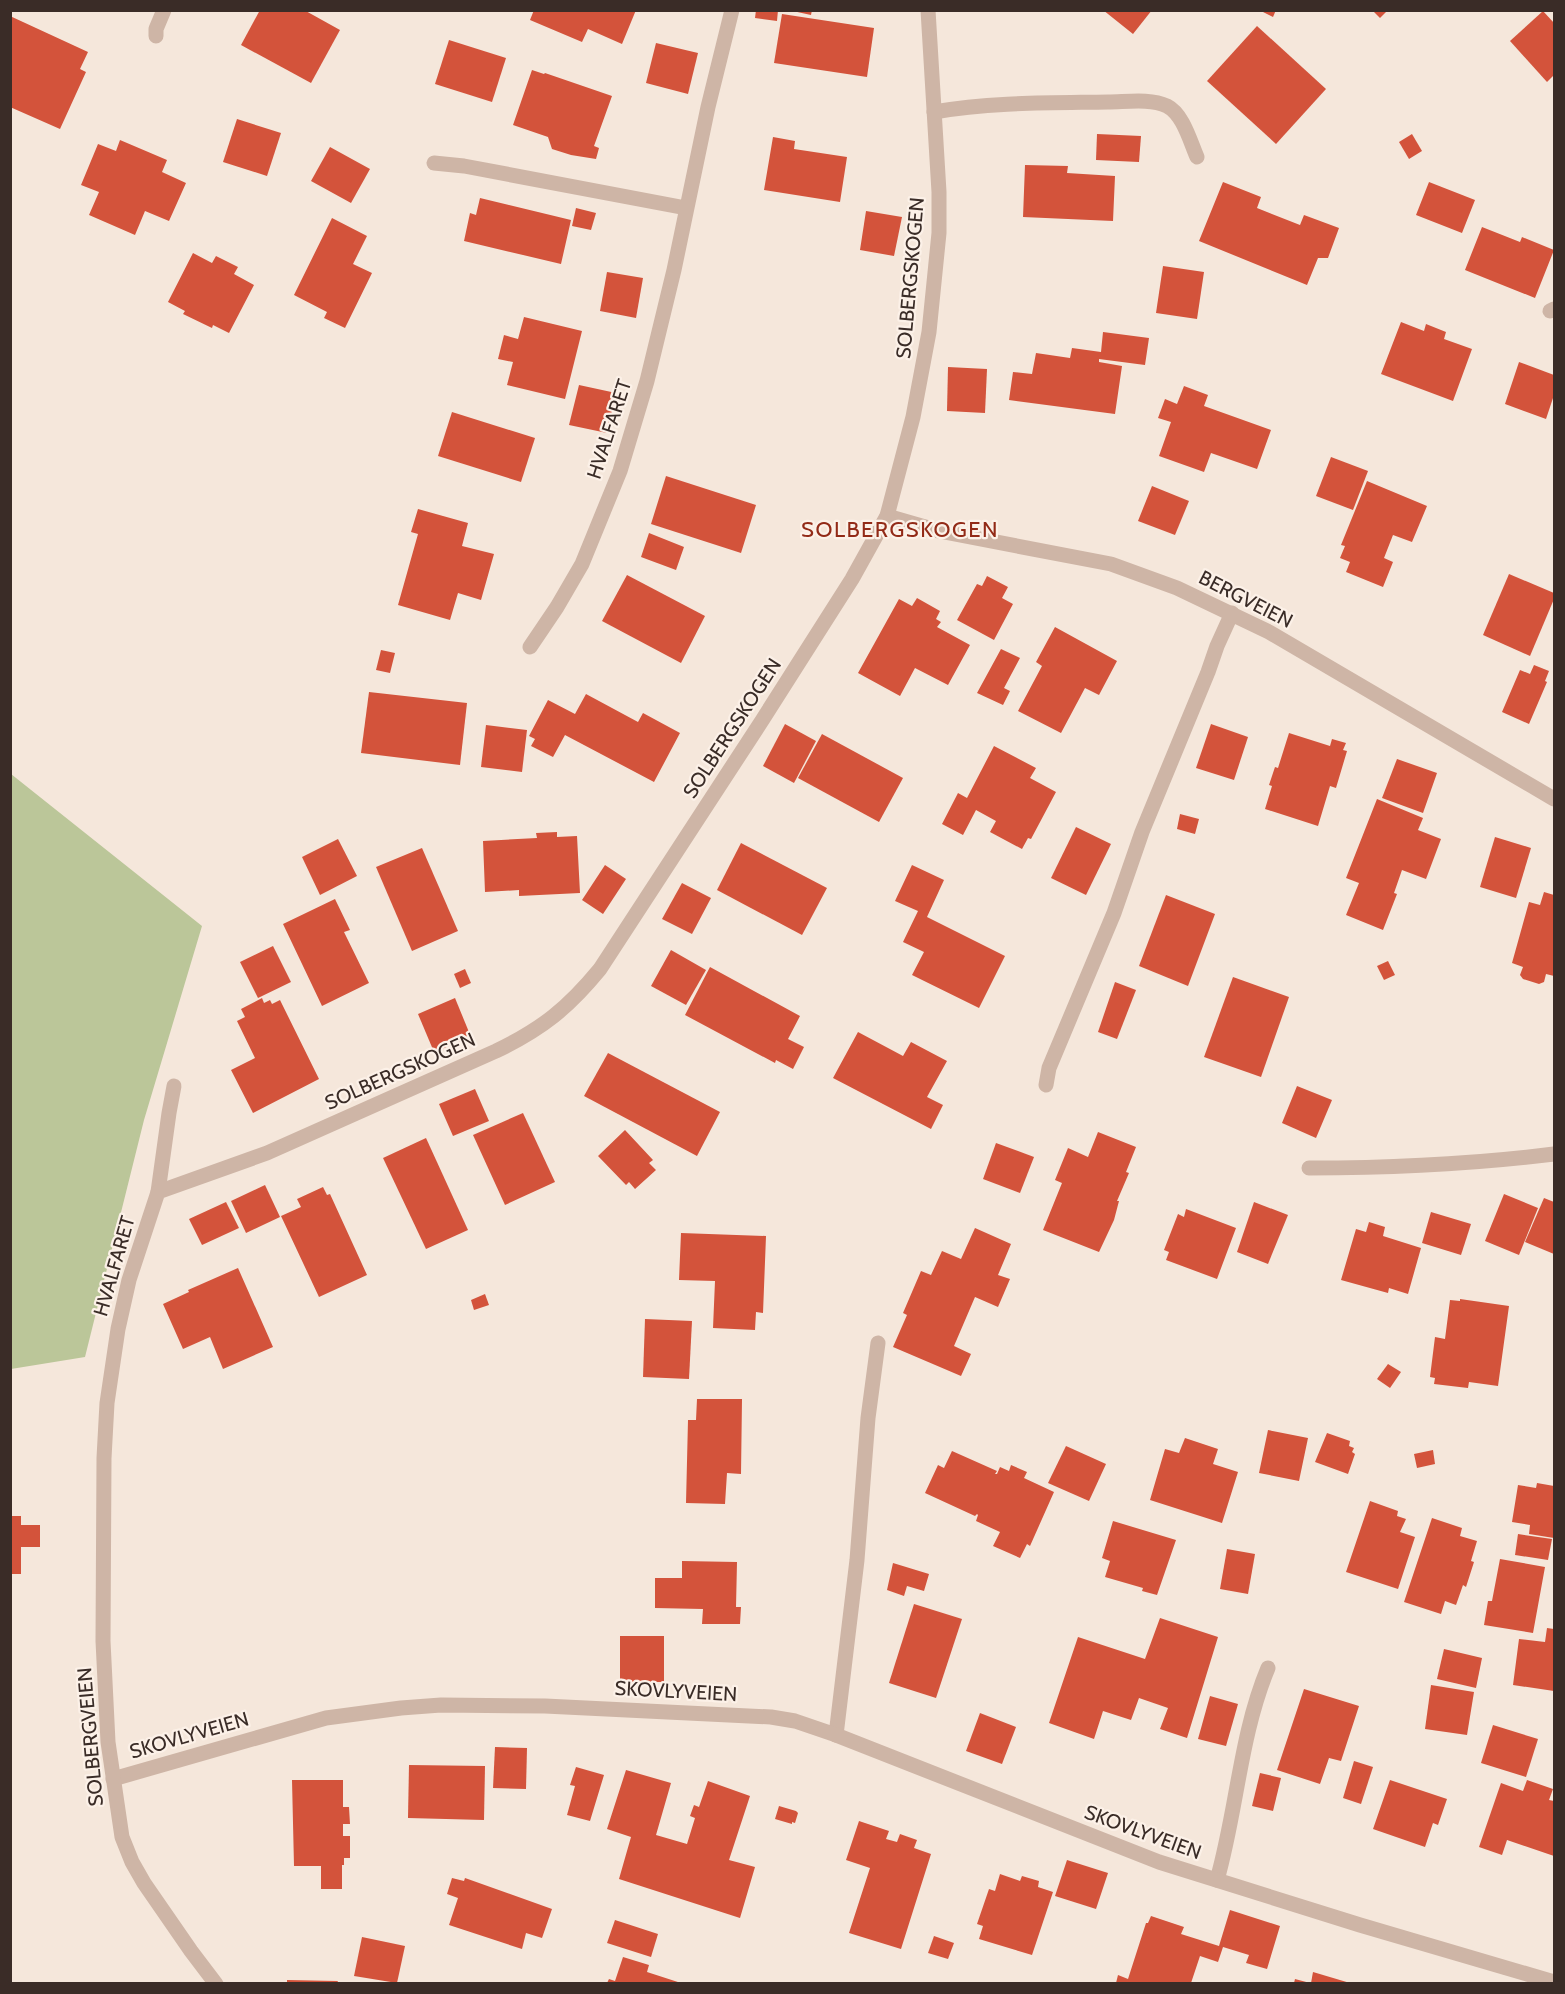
<svg xmlns="http://www.w3.org/2000/svg" width="1565" height="1994" font-family="Cabin,sans-serif">
  <rect width="100%" height="100%" fill="#f5e7db"/>
  <path fill="#bbc699" d="M11,774L202,926L144,1120L85,1357L11,1369Z"/>
  <g fill="#d3533b">
    <path d="M260,10H304L340,30L311,83L241,45Z"/>
    <path d="M534,10H636L622,44L588,29L582,42L530,20Z"/>
    <path d="M756,10H778L777,21L755,18Z"/>
    <path d="M788,10H812L811,15Z"/>
    <path d="M1103,10H1152L1133,34Z"/>
    <path d="M1259,10H1276L1273,17Z"/>
    <path d="M1372,10H1388L1380,18Z"/>
    <path d="M1543,11L1554,23V75L1547,82L1510,41Z"/>
    <path d="M782,14L874,28L867,77L774,63Z"/>
    <path d="M10,16L88,52L80,69L86,72L60,129L10,107Z"/>
    <path d="M1257,26L1326,89L1276,144L1207,81Z"/>
    <path d="M449,40L506,58L492,102L435,84Z"/>
    <path d="M656,43L698,53L688,94L646,83Z"/>
    <path d="M532,70L544,74L545,73L612,96L594,146L599,148L596,159L571,155L552,149L548,137L513,125Z"/>
    <path d="M237,119L281,133L267,176L223,162Z"/>
    <path d="M1097,134L1141,136L1139,162L1096,160Z"/>
    <path d="M1412,134L1422,151L1409,159L1399,142Z"/>
    <path d="M773,137L795,141L794,149L847,157L840,202L764,190Z"/>
    <path d="M120,140L167,160L162,172L186,183L169,221L145,211L135,235L89,215L99,192L81,185L98,144L116,151Z"/>
    <path d="M330,147L370,169L351,203L311,181Z"/>
    <path d="M1025,165L1068,166L1067,173L1115,176L1113,221L1023,217Z"/>
    <path d="M1223,182L1261,197L1257,208L1300,225L1304,215L1339,228L1328,258H1318L1307,285L1199,241Z"/>
    <path d="M1429,182L1475,200L1462,233L1416,215Z"/>
    <path d="M480,198L571,220L561,264L464,241L470,213L476,215Z"/>
    <path d="M576,208L596,213L591,230L572,226Z"/>
    <path d="M866,211L902,217L894,256L860,250Z"/>
    <path d="M332,218L367,236L353,264L372,273L345,328L324,318L327,312L294,295Z"/>
    <path d="M1482,227L1520,242L1522,237L1554,250L1535,298L1465,270Z"/>
    <path d="M193,253L212,263L216,256L238,267L234,274L254,285L229,333L213,325L212,328L183,314L185,311L168,302Z"/>
    <path d="M1163,266L1204,272L1197,319L1156,313Z"/>
    <path d="M607,272L643,278L636,318L600,311Z"/>
    <path d="M524,317L582,331L565,399L507,385L513,362L498,359L504,335L518,339Z"/>
    <path d="M1401,322L1424,331L1426,324L1446,332L1444,339L1472,349L1453,401L1381,374Z"/>
    <path d="M1103,332L1149,338L1145,365L1099,359V362L1122,366L1115,414L1009,400L1013,372L1032,374L1036,353L1070,358L1072,348L1101,352Z"/>
    <path d="M1519,362L1554,375V395L1546,419L1505,404Z"/>
    <path d="M948,367L987,369L985,413L947,411Z"/>
    <path d="M579,385L616,393L607,433L569,425Z"/>
    <path d="M1184,386L1208,395L1204,406L1271,430L1257,469L1211,453L1204,472L1159,456L1171,422L1158,418L1165,399L1177,404Z"/>
    <path d="M452,412L535,438L521,482L438,456Z"/>
    <path d="M1331,457L1368,471L1353,510L1316,496Z"/>
    <path d="M666,476L756,505L741,553L651,524Z"/>
    <path d="M1367,481L1427,506L1412,542L1393,535L1384,558L1393,562L1383,587L1346,572L1350,562L1340,558L1345,546L1341,545Z"/>
    <path d="M1152,486L1189,501L1175,535L1138,521Z"/>
    <path d="M418,509L468,523L462,546L494,554L481,600L458,593L450,620L398,605L418,534L411,532Z"/>
    <path d="M649,533L684,547L676,570L641,557Z"/>
    <path d="M1509,574L1554,593V599L1530,656L1483,635Z"/>
    <path d="M627,575L705,616L681,663L602,621Z"/>
    <path d="M987,576L1008,587L1002,598L1013,604L994,640L957,620L977,584L982,586Z"/>
    <path d="M917,598L940,611L936,619L941,622L937,627L970,645L948,685L915,668L900,696L858,673L899,599L912,606Z"/>
    <path d="M1055,627L1117,661L1099,695L1085,688L1061,733L1018,711L1042,666L1036,662Z"/>
    <path d="M1001,649L1020,658L1004,688L1010,691L1003,705L977,693Z"/>
    <path d="M381,650L395,653L390,673L376,670Z"/>
    <path d="M1534,665L1549,671L1545,681L1547,682L1529,724L1502,712L1520,670L1530,674Z"/>
    <path d="M369,692L467,703L460,765L361,753Z"/>
    <path d="M586,694L638,722L643,713L680,733L654,782L565,735L553,757L531,746L535,739L529,736L548,700L575,714Z"/>
    <path d="M785,724L816,741L794,783L763,766Z"/>
    <path d="M1211,724L1248,737L1234,780L1196,768Z"/>
    <path d="M486,725L527,730L522,772L481,767Z"/>
    <path d="M1289,733L1330,746L1332,739L1346,743L1343,750L1347,751L1336,788L1330,786L1318,826L1265,809L1272,786L1269,785L1275,767L1278,768Z"/>
    <path d="M822,734L903,778L879,822L798,778Z"/>
    <path d="M994,746L1036,768L1030,778L1056,792L1031,839L1028,838L1022,849L990,832L996,821L976,810L963,835L942,824L958,793L967,798Z"/>
    <path d="M1397,759L1437,773L1423,813L1382,798Z"/>
    <path d="M1377,799L1423,818L1418,830L1441,839L1426,879L1402,870L1394,893L1397,894L1383,930L1346,915L1359,883L1346,878Z"/>
    <path d="M1180,814L1199,819L1195,834L1177,829Z"/>
    <path d="M1076,827L1111,844L1086,895L1051,878Z"/>
    <path d="M557,832V837L577,836L580,893L519,896V890L485,892L483,841L537,838L536,833Z"/>
    <path d="M1495,837L1531,848L1516,898L1480,887Z"/>
    <path d="M338,839L357,876L320,895L302,857Z"/>
    <path d="M741,843L827,888L802,935L717,890Z"/>
    <path d="M422,848L458,931L412,951L376,867Z"/>
    <path d="M605,865L626,879L603,914L582,900Z"/>
    <path d="M912,865L944,880L927,917L1005,956L979,1008L912,975L924,952L903,942L918,911L895,901Z"/>
    <path d="M682,883L711,898L692,934L662,919Z"/>
    <path d="M1544,892L1554,895V976L1546,974L1544,982L1539,984L1523,979L1520,975L1523,967L1512,963L1529,902L1540,905Z"/>
    <path d="M1166,895L1215,914L1188,986L1139,966Z"/>
    <path d="M335,899L350,930L344,932L369,983L322,1006L283,924Z"/>
    <path d="M273,946L291,982L258,998L240,962Z"/>
    <path d="M671,950L706,970L686,1005L651,986Z"/>
    <path d="M1388,961L1395,975L1384,980L1377,966Z"/>
    <path d="M710,967L800,1016L788,1039L804,1047L793,1069L776,1060L775,1063L685,1015Z"/>
    <path d="M465,969L471,983L460,988L454,974Z"/>
    <path d="M1233,977L1289,997L1261,1077L1204,1057Z"/>
    <path d="M1115,982L1136,990L1117,1039L1098,1032Z"/>
    <path d="M262,998L264,1003L270,1000L272,1004L280,1000L319,1079L253,1113L231,1070L255,1058L237,1021L245,1017L241,1009Z"/>
    <path d="M455,998L471,1037L434,1052L418,1014Z"/>
    <path d="M858,1032L903,1056L911,1042L947,1061L927,1097L943,1105L931,1129L833,1078Z"/>
    <path d="M608,1053L720,1112L697,1156L584,1096Z"/>
    <path d="M1297,1086L1332,1100L1316,1138L1282,1123Z"/>
    <path d="M475,1089L489,1121L453,1136L439,1104Z"/>
    <path d="M523,1113L555,1182L505,1205L473,1135Z"/>
    <path d="M625,1130L653,1160L649,1163L656,1170L635,1189L629,1182L626,1185L598,1156Z"/>
    <path d="M1098,1132L1136,1147L1126,1172L1129,1173L1117,1201H1119L1114,1220L1099,1252L1043,1230L1062,1183L1055,1180L1068,1148L1088,1157Z"/>
    <path d="M426,1138L468,1230L426,1249L383,1158Z"/>
    <path d="M996,1143L1034,1157L1020,1193L983,1179Z"/>
    <path d="M265,1185L280,1217L246,1233L231,1201Z"/>
    <path d="M323,1187L327,1195L330,1194L367,1275L319,1297L281,1216L301,1207L297,1199Z"/>
    <path d="M1504,1194L1538,1208L1519,1255L1485,1241Z"/>
    <path d="M1544,1198L1554,1202V1254L1525,1242Z"/>
    <path d="M226,1202L239,1228L202,1245L189,1219Z"/>
    <path d="M1254,1202L1288,1215L1268,1264L1237,1252Z"/>
    <path d="M1186,1209L1236,1228L1217,1279L1166,1260L1169,1252L1164,1250L1178,1214L1184,1217Z"/>
    <path d="M1431,1212L1471,1224L1461,1255L1422,1243Z"/>
    <path d="M1369,1222L1385,1227L1383,1236L1421,1248L1408,1294L1389,1288L1388,1293L1341,1280L1356,1229L1366,1232Z"/>
    <path d="M975,1228L1011,1244L998,1275L1010,1279L998,1307L975,1297L954,1346L971,1354L961,1376L893,1347L907,1315L903,1313L921,1271L931,1275L942,1251L961,1259Z"/>
    <path d="M681,1233L766,1236L763,1313L756,1312L755,1330L713,1328L715,1281L679,1280Z"/>
    <path d="M238,1268L273,1347L223,1369L210,1337L183,1349L163,1304L189,1292L188,1290Z"/>
    <path d="M485,1294L489,1305L474,1310L471,1300Z"/>
    <path d="M1460,1299L1509,1306L1498,1386L1469,1382L1468,1388L1434,1384L1435,1378L1430,1377L1435,1337L1445,1339L1450,1300L1460,1301Z"/>
    <path d="M645,1319L692,1321L689,1379L643,1377Z"/>
    <path d="M1388,1364L1401,1372L1390,1388L1377,1379Z"/>
    <path d="M697,1399H742L741,1474L727,1473L725,1504L686,1503L688,1420H696Z"/>
    <path d="M1268,1430L1308,1438L1299,1481L1259,1473Z"/>
    <path d="M1327,1433L1350,1441L1349,1446L1354,1448L1352,1452L1355,1454L1348,1474L1315,1462Z"/>
    <path d="M1185,1438L1218,1449L1213,1464L1238,1472L1222,1523L1150,1500L1165,1449L1179,1453Z"/>
    <path d="M1066,1446L1106,1464L1089,1501L1048,1483Z"/>
    <path d="M1433,1450L1435,1464L1417,1468L1414,1454Z"/>
    <path d="M952,1451L997,1471L995,1474H997L1000,1467L1009,1471L1011,1465L1027,1472L1024,1478L1054,1492L1030,1546L1027,1544L1020,1558L993,1546L1000,1532L976,1521L978,1515L977,1514L975,1516L925,1493L938,1465L944,1468Z"/>
    <path d="M1537,1483L1554,1486V1538L1529,1534L1530,1525L1512,1522L1518,1485L1536,1488Z"/>
    <path d="M1370,1501L1398,1511L1397,1516L1406,1519L1400,1532L1415,1537L1398,1589L1346,1572Z"/>
    <path d="M10,1516H21V1525H40V1547H21V1574H10Z"/>
    <path d="M1432,1518L1462,1528L1460,1536L1477,1541L1471,1561L1474,1562L1466,1587L1463,1585L1456,1605L1445,1601L1441,1614L1404,1602Z"/>
    <path d="M1113,1521L1176,1540L1157,1595L1142,1591L1143,1588L1105,1577L1110,1561L1102,1558Z"/>
    <path d="M1518,1534L1552,1539L1548,1560L1515,1555Z"/>
    <path d="M1227,1549L1255,1554L1248,1594L1220,1589Z"/>
    <path d="M1500,1559L1545,1567L1533,1633L1484,1625L1488,1601H1492Z"/>
    <path d="M682,1561L737,1562L736,1607H741L740,1624H702L703,1609L655,1608V1578H682Z"/>
    <path d="M893,1563L929,1574L924,1591L907,1586L904,1596L887,1590Z"/>
    <path d="M914,1604L962,1619L936,1698L889,1683Z"/>
    <path d="M1160,1618L1218,1637L1187,1738L1160,1729L1168,1708L1139,1698L1131,1720L1103,1711L1094,1739L1049,1723L1078,1637L1145,1659Z"/>
    <path d="M1547,1628L1554,1629V1691L1513,1685L1519,1639L1545,1642Z"/>
    <rect x="620" y="1636" width="44" height="46"/>
    <path d="M1444,1649L1482,1658L1476,1688L1437,1679Z"/>
    <path d="M1431,1685L1474,1692L1467,1735L1425,1729Z"/>
    <path d="M1304,1689L1359,1706L1341,1761L1329,1758L1320,1784L1277,1770Z"/>
    <path d="M1210,1696L1238,1704L1226,1746L1198,1739Z"/>
    <path d="M980,1713L1016,1727L1002,1764L966,1751Z"/>
    <path d="M1493,1725L1538,1739L1526,1777L1481,1763Z"/>
    <path d="M495,1747L527,1748L526,1789L493,1788Z"/>
    <path d="M1354,1761L1373,1767L1361,1804L1343,1798Z"/>
    <path d="M409,1765L485,1766L484,1820L408,1818Z"/>
    <path d="M576,1767L604,1775L590,1821L567,1815L575,1786L570,1785Z"/>
    <path d="M626,1770L671,1783L656,1835L687,1844L695,1818L690,1816L694,1805L699,1807L708,1781L750,1796L729,1860L755,1867L740,1918L619,1879L631,1837L607,1829Z"/>
    <path d="M1260,1773L1281,1778L1273,1811L1252,1806Z"/>
    <path d="M292,1780H343V1807H349L350,1824H343V1836H350V1858H344V1865H342V1889H321V1866H294Z"/>
    <path d="M1390,1780L1447,1799L1438,1825L1433,1823L1425,1847L1373,1829Z"/>
    <path d="M1527,1780L1553,1789L1549,1800L1554,1801V1856L1507,1840L1502,1855L1479,1847L1501,1783L1523,1791Z"/>
    <path d="M779,1806L796,1811L798,1813L795,1823L792,1822V1824L775,1819Z"/>
    <path d="M859,1821L889,1831L886,1839L897,1842L900,1834L917,1840L914,1848L931,1854L901,1949L849,1933L870,1868L846,1860Z"/>
    <path d="M1067,1860L1108,1873L1096,1909L1055,1896Z"/>
    <path d="M1000,1874L1020,1881L1022,1876L1039,1881L1038,1887L1053,1892L1032,1955L979,1939L983,1926L977,1924L989,1889L995,1891Z"/>
    <path d="M452,1878L464,1881L465,1878L552,1909L542,1938L526,1933L522,1949L449,1925L458,1898L447,1894Z"/>
    <path d="M1230,1910L1280,1926L1267,1969L1246,1963L1249,1955L1223,1947L1218,1962L1200,1956L1191,1983H1116L1118,1975L1128,1979L1146,1923H1148L1151,1916L1184,1927L1181,1934L1219,1946Z"/>
    <path d="M615,1920L658,1934L651,1957L607,1943Z"/>
    <path d="M934,1936L954,1943L948,1959L928,1953Z"/>
    <path d="M362,1937L405,1946L397,1983L354,1976Z"/>
    <path d="M623,1957L649,1965L647,1972L681,1983H607L609,1979L615,1981Z"/>
    <path d="M1313,1972L1350,1983H1311Z"/>
    <path d="M1295,1979L1310,1983H1294Z"/>
    <path d="M287,1980L338,1981L337,1983H287Z"/>
  </g>
  <g fill="none" stroke-linecap="round" stroke-linejoin="round">
    <g stroke="#ceb5a6" stroke-width="15">
      <path d="M934,112C991,102 1051,103 1108,102C1126,102 1150,98 1167,106C1183,114 1190,141 1197,157"/>
      <path d="M1550,311L1554,309"/>
      <path d="M1046,1085L1049,1068L1114,913L1142,832L1208,672L1217,646L1232,613"/>
      <path d="M1309,1168C1391,1168 1473,1164 1554,1154"/>
      <path d="M158,1192L169,1113L174,1086"/>
      <path d="M836,1735L857,1560L868,1418L878,1343"/>
      <path d="M1217,1880C1237,1810 1240,1735 1268,1668"/>
    </g>
    <g stroke="#ceb5a6" stroke-width="15">
      <path d="M156,36V29L164,10"/>
      <path d="M434,163L464,166L686,208"/>
      <path d="M887,516L939,531L1111,564L1177,588L1269,632L1554,799"/>
      <path d="M530,647L557,607L582,564L620,471L647,381L674,270L708,107L732,10"/>
      <path d="M113,1779L326,1718L401,1708L441,1705L545,1706L771,1717L795,1721L836,1735L1159,1862L1360,1925L1554,1982"/>
      <path d="M216,1984L191,1951L144,1883L132,1862L122,1837L108,1742L103,1641L104,1458L107,1403L118,1329L129,1280L158,1192L267,1153L496,1051C542,1029 568,1008 600,969L763,719L852,579L887,516L913,417L929,332L939,233V192L928,10"/>
    </g>
  </g>
  <g text-anchor="middle" stroke-width="4.5" stroke-linejoin="round" paint-order="stroke">
    <g font-size="20" fill="#3a2c27" stroke="#fcf1e8">
      <text transform="translate(910 278) rotate(-85)" y="7">SOLBERGSKOGEN</text>
      <text transform="translate(609 429) rotate(-72)" y="7">HVALFARET</text>
      <text transform="translate(1246 599) rotate(27)" y="7">BERGVEIEN</text>
      <text transform="translate(732 728) rotate(-57)" y="7">SOLBERGSKOGEN</text>
      <text transform="translate(400 1071) rotate(-24)" y="7">SOLBERGSKOGEN</text>
      <text transform="translate(114 1266) rotate(-74)" y="7">HVALFARET</text>
      <text transform="translate(676 1691) rotate(3)" y="7">SKOVLYVEIEN</text>
      <text transform="translate(189 1735) rotate(-16)" y="7">SKOVLYVEIEN</text>
      <text transform="translate(90 1737) rotate(-95)" y="7">SOLBERGVEIEN</text>
      <text transform="translate(1143 1832) rotate(20)" y="7">SKOVLYVEIEN</text>
    </g>
    <g font-size="22" letter-spacing="1.5" fill="#922a17" stroke="#fcf1e8">
      <text x="900" y="537">SOLBERGSKOGEN</text>
    </g>
  </g>
  <rect width="1565" height="1994" fill="none" stroke="#3a2c27" stroke-width="24"/>
</svg>
